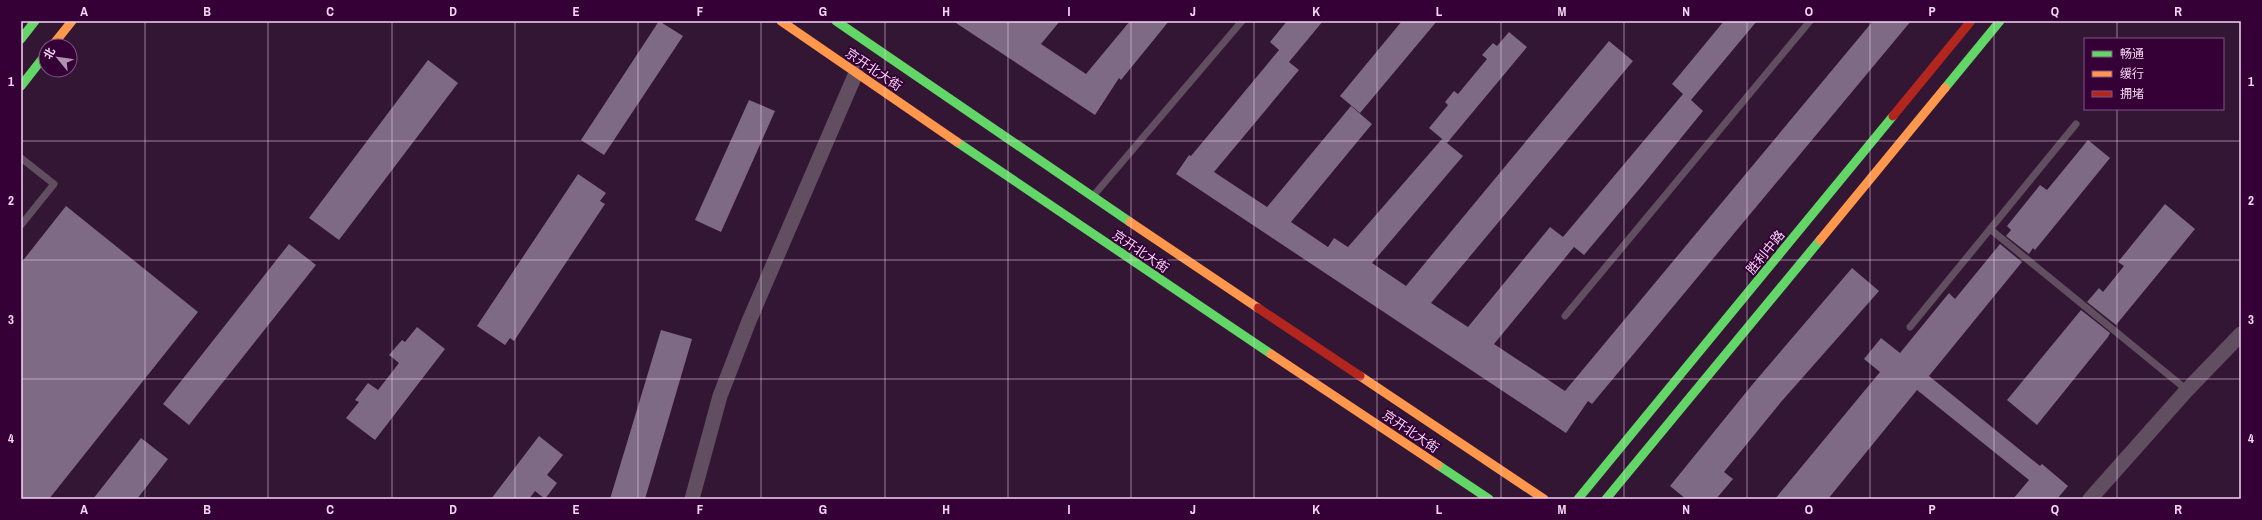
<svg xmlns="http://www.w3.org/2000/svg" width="2262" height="520" font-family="'Archivo Narrow','Noto Sans SC',sans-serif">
  <rect width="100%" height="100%" fill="#331634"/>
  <g fill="#7e6a85">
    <path d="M659,21L683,36L604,155L581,140Z"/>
    <path d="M953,21H1060L1041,44L1086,74L1130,21H1169L1121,80L1119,78L1095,115Z"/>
    <path d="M1287,21H1323L1289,62L1299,70L1214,172L1267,207L1351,106L1372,124L1291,222L1328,247L1334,238L1348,247L1442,139L1463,156L1372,263L1406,286L1609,41L1633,61L1431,303L1468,327L1550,227L1563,237L1625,163L1683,94L1672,84L1724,21H1757L1691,100L1703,111L1646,181L1584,255L1574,247L1494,344L1565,391L1873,21H1911L1592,404L1588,401L1566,433L1176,174L1189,155L1191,156L1279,50L1270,42Z"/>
    <path d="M1402,21H1437L1360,113L1340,96Z"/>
    <path d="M1509,32L1527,47L1447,143L1429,128L1448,105L1445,102L1454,91L1458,94L1487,59L1482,55L1493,43L1497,46Z"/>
    <path d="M428,60L458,83L339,240L309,218Z"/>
    <path d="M749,100L775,111L721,232L695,220Z"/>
    <path d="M2088,140L2110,158L2035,250L2033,248L2029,254L2006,236L2011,230L2007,226L2040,185L2047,190Z"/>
    <path d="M578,174L606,193L600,201L605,204L514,341L510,338L505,345L477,326Z"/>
    <path d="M2165,204L2195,229L2116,325L2087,302L2099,288L2103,292L2124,266L2118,262Z"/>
    <path d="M66,206L198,312L49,499H21V263Z"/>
    <path d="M289,244L316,265L189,425L163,404Z"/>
    <path d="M2000,244L2022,262L1929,376L2040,466L2042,464L2068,486L2057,499H2013L2029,480L1917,390L1828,499H1775L1880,372L1864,359L1881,338L1900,353L1949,293L1955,299Z"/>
    <path d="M1852,268L1879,291L1781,402L1724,472L1733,479L1716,499H1686L1670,486L1752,385Z"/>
    <path d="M2081,310L2110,333L2108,337L2037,425L2007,400Z"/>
    <path d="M417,327L445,349L375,440L346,418L359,402L355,400L368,383L378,390L399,363L389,355L402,340L405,342Z"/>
    <path d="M661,330L692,339L645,499H610Z"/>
    <path d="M539,436L563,455L547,475L557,483L545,499L535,491L529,499H491Z"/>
    <path d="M141,438L168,459L137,499H93Z"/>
  </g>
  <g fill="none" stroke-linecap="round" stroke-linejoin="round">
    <g stroke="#614f61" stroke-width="7">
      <path d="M21,158L54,184L21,225"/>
      <path d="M1094,195L1242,21"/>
      <path d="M1990,229L2187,390"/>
      <path d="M1565,316L1810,21"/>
      <path d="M1910,327L2076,124"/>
    </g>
    <g stroke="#614f61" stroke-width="15">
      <path d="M692,499L720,396L749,321L856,73"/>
      <path d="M2090,499L2187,390L2241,334"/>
    </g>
    <g stroke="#63d668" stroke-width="9">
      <path d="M836,21L1130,222"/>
      <path d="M21,39L35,21"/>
      <path d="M21,86L46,54"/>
      <path d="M1945,88L2000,21"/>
      <path d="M957,142L1271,354"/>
      <path d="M1438,465L1489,499"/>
      <path d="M1578,499L1893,116"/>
      <path d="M1606,499L1820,240"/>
    </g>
    <g stroke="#ff974d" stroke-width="9">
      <path d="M781,21L957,142"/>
      <path d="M52,46L72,21"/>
      <path d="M1130,222L1258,308"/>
      <path d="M1820,240L1945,88"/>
      <path d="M1271,354L1438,465"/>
      <path d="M1360,376L1544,499"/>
    </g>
    <g stroke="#b3261e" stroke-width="9">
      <path d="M1893,116L1971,21"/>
      <path d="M1258,308L1360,376"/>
    </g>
  </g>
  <path fill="none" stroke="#f5d5f4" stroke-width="1" stroke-opacity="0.55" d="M145,21V499M268,21V499M392,21V499M515,21V499M638,21V499M761,21V499M885,21V499M1008,21V499M1131,21V499M1254,21V499M1377,21V499M1501,21V499M1624,21V499M1747,21V499M1870,21V499M1994,21V499M2117,21V39M2117,109V499M21,141H2241M21,260H2241M21,379H2241"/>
  <g text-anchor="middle" stroke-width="4" stroke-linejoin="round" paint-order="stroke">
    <g font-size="13" fill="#f5d5f4" stroke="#340036">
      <text transform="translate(874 69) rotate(34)" y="5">京开北大街</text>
      <text transform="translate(1141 251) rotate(34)" y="5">京开北大街</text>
      <text transform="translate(1765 252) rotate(-51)" y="5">胜利中路</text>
      <text transform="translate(1411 431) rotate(34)" y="5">京开北大街</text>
    </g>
  </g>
  <rect width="2262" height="520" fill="none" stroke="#340036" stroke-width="44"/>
  <rect x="2084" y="38" width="140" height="72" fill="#340036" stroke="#815582"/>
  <rect x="2092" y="51" width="20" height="6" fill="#63d668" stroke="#815582"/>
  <text x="2120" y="58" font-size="12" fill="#f5d5f4">畅通</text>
  <rect x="2092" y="71" width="20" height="6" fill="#ff974d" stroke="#815582"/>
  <text x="2120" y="78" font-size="12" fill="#f5d5f4">缓行</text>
  <rect x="2092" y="91" width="20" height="6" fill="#b3261e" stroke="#815582"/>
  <text x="2120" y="98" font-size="12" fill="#f5d5f4">拥堵</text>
  <g transform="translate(58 58) rotate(299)"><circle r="19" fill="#340036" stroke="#815582"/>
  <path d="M0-3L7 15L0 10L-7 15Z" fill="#b192b1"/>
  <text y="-6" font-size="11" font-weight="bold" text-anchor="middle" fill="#f5d5f4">北</text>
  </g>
  <rect x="22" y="22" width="2218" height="476" fill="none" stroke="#f5d5f4" stroke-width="1.5"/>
  <g font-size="13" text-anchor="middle" font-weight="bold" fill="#f5d5f4">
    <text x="84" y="16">A</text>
    <text x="207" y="16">B</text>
    <text x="330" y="16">C</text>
    <text x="453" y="16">D</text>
    <text x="576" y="16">E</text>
    <text x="700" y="16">F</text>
    <text x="823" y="16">G</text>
    <text x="946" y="16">H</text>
    <text x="1069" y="16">I</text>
    <text x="1193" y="16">J</text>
    <text x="1316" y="16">K</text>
    <text x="1439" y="16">L</text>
    <text x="1562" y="16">M</text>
    <text x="1686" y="16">N</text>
    <text x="1809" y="16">O</text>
    <text x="1932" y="16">P</text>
    <text x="2055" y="16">Q</text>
    <text x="2178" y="16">R</text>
    <text x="11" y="86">1</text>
    <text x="2251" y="86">1</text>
    <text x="11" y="205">2</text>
    <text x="2251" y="205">2</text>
    <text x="11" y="324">3</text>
    <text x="2251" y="324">3</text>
    <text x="11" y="443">4</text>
    <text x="2251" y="443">4</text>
    <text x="84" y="514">A</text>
    <text x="207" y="514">B</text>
    <text x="330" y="514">C</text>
    <text x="453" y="514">D</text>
    <text x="576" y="514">E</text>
    <text x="700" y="514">F</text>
    <text x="823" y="514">G</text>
    <text x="946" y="514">H</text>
    <text x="1069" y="514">I</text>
    <text x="1193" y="514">J</text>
    <text x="1316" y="514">K</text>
    <text x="1439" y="514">L</text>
    <text x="1562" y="514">M</text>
    <text x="1686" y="514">N</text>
    <text x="1809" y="514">O</text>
    <text x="1932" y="514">P</text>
    <text x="2055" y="514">Q</text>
    <text x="2178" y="514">R</text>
  </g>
</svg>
